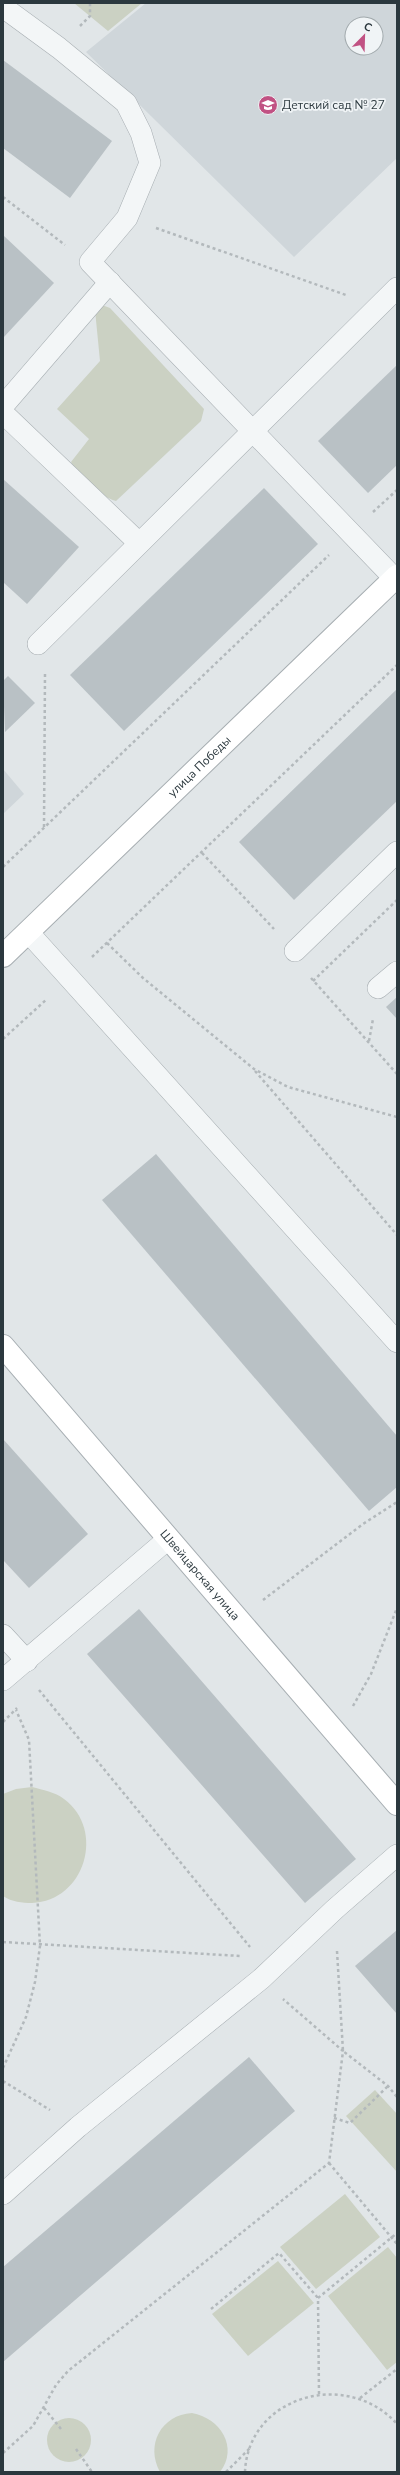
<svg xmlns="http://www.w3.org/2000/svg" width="400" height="2475" font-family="'Nunito Sans',sans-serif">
  <rect width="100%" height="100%" fill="#e1e6e8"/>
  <g fill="#cfd6da" fill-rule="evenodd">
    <path d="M146,3H397V158L294,257L86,52ZM352,24H376V48H352Z"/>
    <path d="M3,769L24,794L3,814Z"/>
  </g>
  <g fill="#cbd1c3">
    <path d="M74,3H142L108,31Z"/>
    <path d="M102,305L110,308L204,409L201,421L116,501C99,496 79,478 71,462L89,439L57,409L100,361L95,310Z"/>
    <path d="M32,1787C43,1790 55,1792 64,1799C106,1830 85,1901 32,1903C22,1903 12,1902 3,1896V1794L16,1789Z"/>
    <path d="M375,2090L397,2114V2172L346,2116Z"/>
    <path d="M345,2194L380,2237L316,2289L280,2247Z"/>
    <path d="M388,2247L397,2258V2362L387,2370L328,2296Z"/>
    <path d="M278,2261L314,2303L248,2356L212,2314Z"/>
    <path d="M192,2413C220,2418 239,2447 220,2472H160C145,2445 161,2415 192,2413Z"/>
    <circle cx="69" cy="2440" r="22"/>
  </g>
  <g fill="#b9c1c5">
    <path d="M3,60L112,141L70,198L3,148Z"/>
    <path d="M4,236L54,283L3,338V237Z"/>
    <path d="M397,365V465L368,493L318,441Z"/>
    <path d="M3,479L79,547L27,604L3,582Z"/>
    <path d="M264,488L318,544L124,731L70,675Z"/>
    <path d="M8,676L35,703L5,732L3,681Z"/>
    <path d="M397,689V801L294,900L239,842Z"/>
    <path d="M397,997V1019L386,1007Z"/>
    <path d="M156,1154L397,1436V1487L369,1511L102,1200Z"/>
    <path d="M3,1439L88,1534L29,1588L3,1560Z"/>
    <path d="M139,1609L356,1859L305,1903L87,1654Z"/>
    <path d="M397,1930V2014L355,1966Z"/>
    <path d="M249,2057L295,2111L3,2362V2267Z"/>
  </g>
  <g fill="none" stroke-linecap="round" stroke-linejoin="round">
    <g stroke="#a7aeb2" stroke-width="22">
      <g id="lane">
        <path d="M3,7L59,48L126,103L141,133L150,163L127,218L90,262L395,579"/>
        <path d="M3,406L110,282"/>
        <path d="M3,413L139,543"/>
        <path d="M38,644L397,288"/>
        <path d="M28,932L397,1342"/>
        <path d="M295,951L397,852"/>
        <path d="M378,988L397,972"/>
        <path d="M3,1635L27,1661"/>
        <path d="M3,1680L168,1539"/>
        <path d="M3,2194L78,2127L261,1979L335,1909L397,1855"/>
      </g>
    </g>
    <g stroke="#a7aeb2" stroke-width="24">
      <g id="secondary">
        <path id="s1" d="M3,956L397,576"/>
        <path id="s2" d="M3,1346L397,1804"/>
      </g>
    </g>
    <g stroke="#b3b9bc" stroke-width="2.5" stroke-dasharray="3 3" stroke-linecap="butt">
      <path d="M80,26L90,16V3"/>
      <path d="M3,197L65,245"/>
      <path d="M156,228L346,295"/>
      <path d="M373,512L397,490"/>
      <path d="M44,827L45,674"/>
      <path d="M202,853L274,929"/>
      <path d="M3,867L329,555"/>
      <path d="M107,943L143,978L254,1069L288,1087L397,1117"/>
      <path d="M92,957L397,665"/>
      <path d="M311,978L397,1074"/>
      <path d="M313,981L397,900"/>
      <path d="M3,1039L47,999"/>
      <path d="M369,1041L373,1019"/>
      <path d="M255,1071L397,1235"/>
      <path d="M263,1600L363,1524L397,1502"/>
      <path d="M39,1690L250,1947"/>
      <path d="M353,1706L371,1674L397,1608"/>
      <path d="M3,1722L17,1708"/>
      <path d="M3,1942L240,1956"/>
      <path d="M337,1951L343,2051L388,2086L397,2097"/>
      <path d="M3,2068L26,2017L35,1982L40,1946L29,1740L16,1710"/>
      <path d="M3,2081L50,2110"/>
      <path d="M334,2118L350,2123L388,2086"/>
      <path d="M329,2163L397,2244"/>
      <path d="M211,2309L279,2253L318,2298"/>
      <path d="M319,2394L318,2298L397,2233"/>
      <path d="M360,2398L397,2369"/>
      <path d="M44,2408L61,2429"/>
      <path d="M76,2449L92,2472"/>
      <path d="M3,2453L33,2426L56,2385L68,2371L329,2163L343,2051L283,1999"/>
      <path d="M226,2472L251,2447"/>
      <path d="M245,2472C248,2396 347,2368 397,2424"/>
    </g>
    <use href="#lane" stroke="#f3f6f7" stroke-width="21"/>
    <use href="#secondary" stroke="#fff" stroke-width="22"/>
  </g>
  <defs>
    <g id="school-disc" transform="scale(1)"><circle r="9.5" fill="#c15283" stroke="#f0f4f6"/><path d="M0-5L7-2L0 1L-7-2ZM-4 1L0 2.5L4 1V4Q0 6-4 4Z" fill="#fff"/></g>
  </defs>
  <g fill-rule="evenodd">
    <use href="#school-disc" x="268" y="105"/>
  </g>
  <g text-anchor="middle" stroke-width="3.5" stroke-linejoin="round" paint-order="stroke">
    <g font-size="12" fill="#2b383e" stroke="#f0f4f6" text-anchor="start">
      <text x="282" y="109">Детский сад № 27</text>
    </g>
    <g font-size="12" fill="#2b383e" stroke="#f0f4f6">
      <text dy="4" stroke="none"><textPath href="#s1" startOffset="273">улица Победы</textPath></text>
      <text dy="4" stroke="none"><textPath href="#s2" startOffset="302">Швейцарская улица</textPath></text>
    </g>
  </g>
  <rect width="400" height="2475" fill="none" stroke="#2b383e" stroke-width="8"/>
  <g transform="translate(364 36) rotate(23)"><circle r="19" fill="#f0f4f6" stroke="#a1a9ac"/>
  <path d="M0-3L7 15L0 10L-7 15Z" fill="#c15283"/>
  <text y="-6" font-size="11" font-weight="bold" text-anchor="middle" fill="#2b383e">С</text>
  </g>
</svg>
